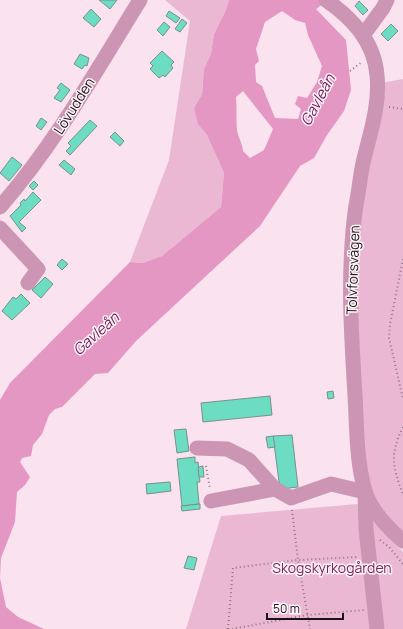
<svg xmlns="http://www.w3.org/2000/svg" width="403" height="629" font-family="Manrope,sans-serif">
  <rect width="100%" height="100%" fill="#fae2ef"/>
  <g fill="#ebb8d4">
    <path d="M165,0H229L226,10L214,34L211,54L204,69L202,94L194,108L199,124L207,135L224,173L221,207L162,256L143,263L130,262L169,160L190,21Z"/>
    <path d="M403,79V541L365,492L349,296L381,83Z"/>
    <path d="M357,504L403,552V629H186L221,516Z"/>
  </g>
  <g fill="#e597c4" fill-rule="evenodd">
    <path d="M229,0H329L316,9L346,40L351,90L344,111L327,135L314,158L300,166L260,226L136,341L108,373L95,374L62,407L55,409L49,415L42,434L33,445L31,456L22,458L20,462L30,477L25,485L17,492L15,522L1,558L0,578V400L10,383L130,262L143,263L162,256L221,207L224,173L207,135L198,124L194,108L202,94L204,69L211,54L214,34L226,10ZM282,11L295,20L305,23L308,35L322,66L317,82L307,98L298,96L295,104L301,109L298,119L275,118L262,86L256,82L255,65L259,61L256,49L265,22ZM243,91L273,129L264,150L250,158L243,151C242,142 238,137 237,130C236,121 237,108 236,97Z"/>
    <path d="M0,578L6,607L18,617L44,629H0Z"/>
  </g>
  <g fill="#6cdcc3" stroke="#78918a">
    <path d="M99,0H117L110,9Z"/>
    <path d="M359,1L368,10L363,15L355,6Z"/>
    <path d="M91,9L101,19L94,27L83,18Z"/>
    <path d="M169,11L180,18L176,23L166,16Z"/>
    <path d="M182,19L187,23L180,32L175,29Z"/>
    <path d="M164,22L170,27L163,36L157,30Z"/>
    <path d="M391,24L398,31L388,41L381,34Z"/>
    <path d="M162,51L174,62L171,65L173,68L165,77L163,75L159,78L150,69L153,66L150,63Z"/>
    <path d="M80,54L89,58L87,66L85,65L82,69L74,64Z"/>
    <path d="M61,83L70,90L61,102L54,98L60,90L57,88Z"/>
    <path d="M41,118L47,122L41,130L36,126Z"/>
    <path d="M90,120L97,126L70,155L66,151L71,146L68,143Z"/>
    <path d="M115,132L124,141L120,146L110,137Z"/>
    <path d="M12,157L22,165L9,181L0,173Z"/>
    <path d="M64,160L75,169L71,175L59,165Z"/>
    <path d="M34,181L38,185L33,190L29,186Z"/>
    <path d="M33,192L41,200L19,222L26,228L22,232L10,216L21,205L20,203L24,199L25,201Z"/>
    <path d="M62,259L68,264L62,270L57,265Z"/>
    <path d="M45,277L53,284L41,298L32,290Z"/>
    <path d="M21,294L30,303L12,320L2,311L13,297L16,299Z"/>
    <path d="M333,391L334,398L328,399L327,392Z"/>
    <path d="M270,396L272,415L203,422L201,403Z"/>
    <path d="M186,429L189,451L177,453L174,430Z"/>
    <path d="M292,435L298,487L280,489L273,436Z"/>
    <path d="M273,436L275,447L268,448L266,437Z"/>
    <path d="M195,457V463L198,462L200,482H197L199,504L182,506L177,459Z"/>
    <path d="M203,466L204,477H199L198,467Z"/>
    <path d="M170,482L171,491L147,494L146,484Z"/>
    <path d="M200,504V509L182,511L181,506Z"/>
    <path d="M188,556L197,558L194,570L184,568Z"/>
  </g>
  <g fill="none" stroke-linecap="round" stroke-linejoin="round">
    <g stroke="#887981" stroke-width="2" stroke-dasharray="1 3" stroke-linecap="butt">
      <path d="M350,71L362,62"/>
      <path d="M389,107L403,109"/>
      <path d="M403,259L390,324L389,338L403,399"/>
      <path d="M403,427C389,456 393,466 403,495"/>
      <path d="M206,466L210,489"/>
      <path d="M292,510L298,560L310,629"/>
      <path d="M380,540L389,547L403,564"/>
      <path d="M228,629L233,568L298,560L358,557"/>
      <path d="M232,629L307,615L364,610"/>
    </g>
    <g stroke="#cc95b4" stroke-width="15">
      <path d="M326,0C352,18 374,41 377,75C380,106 370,133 363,163C360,177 359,191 356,205C347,269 351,331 355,395C357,427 356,460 365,491C371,511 388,528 403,541"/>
      <path d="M364,34L383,8L387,0"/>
      <path d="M0,207C55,144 96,71 140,0"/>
      <path d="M0,228L38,269L28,283"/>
      <path d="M197,448L227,449L249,460L275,489"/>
      <path d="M211,501L275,489L291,498L331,484L365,492L366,529L377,629"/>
    </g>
  </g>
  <g text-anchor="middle" stroke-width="3" stroke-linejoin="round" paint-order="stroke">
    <g font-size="14" fill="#1a1216" stroke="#fef4f9">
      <text transform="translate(74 106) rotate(-58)" y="5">Lövudden</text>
      <text transform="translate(353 270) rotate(-88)" y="5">Tolvforsvägen</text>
    </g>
    <g font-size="14" fill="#7e245f" stroke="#fef4f9">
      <text x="332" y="573">Skogskyrkogården</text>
    </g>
    <g font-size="15" font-style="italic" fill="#731955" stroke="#fef4f9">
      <text transform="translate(318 100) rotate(-62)" y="5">Gavleån</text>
      <text transform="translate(96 334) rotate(-42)" y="5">Gavleån</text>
    </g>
  </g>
  <path d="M267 613v6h76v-6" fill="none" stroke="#1a1216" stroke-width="2"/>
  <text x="273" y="613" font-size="12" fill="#1a1216" stroke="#fef4f9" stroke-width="3" paint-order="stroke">50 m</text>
</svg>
